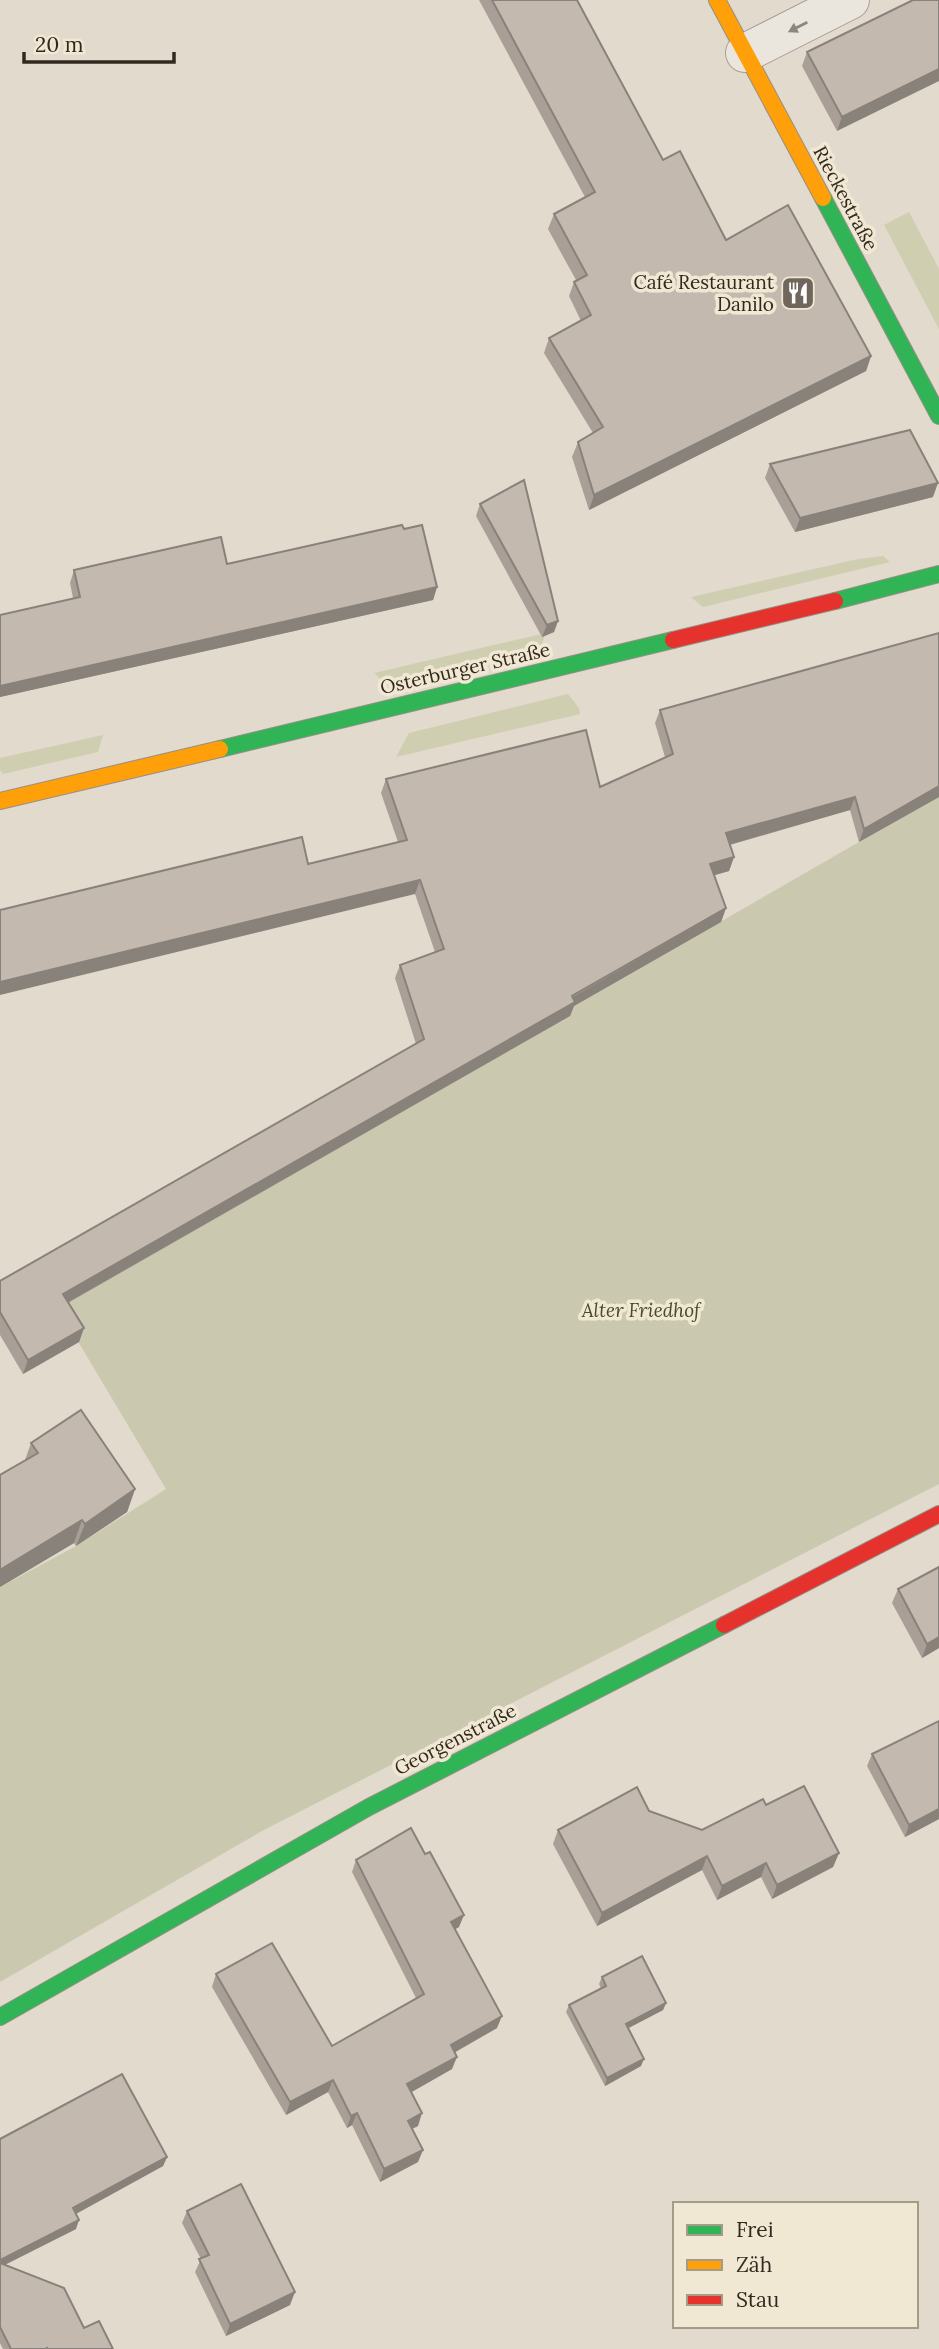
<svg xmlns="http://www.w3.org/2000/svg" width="939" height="2349" font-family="Lora,serif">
  <rect width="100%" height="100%" fill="#e1dacd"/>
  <g fill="#cfceb1">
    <path d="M909,212L939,269V329L884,225Z"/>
    <path d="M883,556L890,562L703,607L691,597L858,559Z"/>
    <path d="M546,633L541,646L385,683L374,673Z"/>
    <path d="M568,694L579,708L580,714L396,757L409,733Z"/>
    <path d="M103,735L98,752L3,774L0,770V758Z"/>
  </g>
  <path fill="#cac9b0" d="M939,796V1484L262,1831L0,1982V1587L76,1546L166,1489L58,1308L570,1016L567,1010Z"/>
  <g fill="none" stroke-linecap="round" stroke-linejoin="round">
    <g stroke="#a69f96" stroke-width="40">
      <path id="street" d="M745,53L850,0"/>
    </g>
    <g stroke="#968f86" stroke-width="18">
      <g id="fast">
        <path d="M823,198L939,416"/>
        <path d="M835,601L939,574"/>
        <path d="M220,749L673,640"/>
        <path d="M0,2017L369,1807L724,1625"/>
      </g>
    </g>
    <g stroke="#968f86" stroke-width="18">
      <g id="slow">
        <path d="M717,0L823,198"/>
        <path d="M0,801L220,749"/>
      </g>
    </g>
    <g stroke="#968f86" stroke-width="18">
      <g id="jam">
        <path d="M673,640L835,601"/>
        <path d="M724,1625L939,1514"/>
      </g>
    </g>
    <use href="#street" stroke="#eae5dd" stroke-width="38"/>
    <use href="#fast" stroke="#30b455" stroke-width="16"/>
    <use href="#slow" stroke="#ff9f0a" stroke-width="16"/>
    <use href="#jam" stroke="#e5322d" stroke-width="16"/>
  </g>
  <g fill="#a99f96">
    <path d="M479,0H577L663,160L726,240L871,356L866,371L589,510L572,457L578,442L593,433L544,353L549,338L581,321L569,296L574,282L576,280L548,229L554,214L585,197Z"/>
    <path d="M913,0L837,131L802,66L807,52Z"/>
    <path d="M770,464L933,497L795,532L765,478Z"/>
    <path d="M480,504L558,621L554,632L542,637L476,516Z"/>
    <path d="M404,529L437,587L433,600L0,697V615L73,598L70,583L74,570L227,564Z"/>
    <path d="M939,633V797L859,842L850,810L730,845L734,857L729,871L714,875L726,908L721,922L574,1006L570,1016L68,1303L84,1328L79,1342L23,1374L0,1335V1281L416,1044L395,978L400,965L435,952L415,894L308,864L398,842L381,793L386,779L600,787L665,757L655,723L660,710Z"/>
    <path d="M31,1443L135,1489L127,1512L76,1546L74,1543L0,1587V1475L25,1460Z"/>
    <path d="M939,1567V1648L922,1658L892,1603L898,1589Z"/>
    <path d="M872,1754L939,1819L905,1837L867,1766Z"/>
    <path d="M766,1805L839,1853L833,1867L772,1899L761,1877L717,1900L702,1870L597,1926L553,1844L558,1830L649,1811L702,1830Z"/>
    <path d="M356,1860L459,1927L455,1929L497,2028L454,2053L452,2069L411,2092L418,2126L412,2129L418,2162L380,2182L352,2125L347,2128L328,2092L286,2115L212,1987L216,1974L332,2046L416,1998L352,1872Z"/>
    <path d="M602,1977L666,2003L663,2010L628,2028L641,2066L605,2086L566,2012L569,2005L601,1988L599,1984Z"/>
    <path d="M0,2139L167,2157L163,2166L76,2214V2229L5,2265L84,2328L113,2349H3L0,2343Z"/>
    <path d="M187,2211L290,2305L226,2336L195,2272L201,2259L182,2223Z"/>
  </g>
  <g fill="#89827a">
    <path d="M939,69V81L837,131L842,117Z"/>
    <path d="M871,356L866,371L589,510L594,495Z"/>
    <path d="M938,483L933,497L795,532L800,518Z"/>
    <path d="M437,587L433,600L0,697V686Z"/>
    <path d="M558,621L554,632L542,637L547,625Z"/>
    <path d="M939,786V797L859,842L864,829Z"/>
    <path d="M855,797L850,810L721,847L726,833Z"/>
    <path d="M734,857L729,871L705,878L710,864Z"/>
    <path d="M420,880L415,894L0,995V982Z"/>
    <path d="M726,908L721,922L574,1006L570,1016L58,1308L63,1294Z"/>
    <path d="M84,1328L79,1342L23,1374L28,1360Z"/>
    <path d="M135,1489L127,1512L76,1546L85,1524Z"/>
    <path d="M82,1520L74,1543L0,1587V1570Z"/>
    <path d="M939,1637V1648L922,1658L927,1644Z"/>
    <path d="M939,1809V1819L905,1837L909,1825Z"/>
    <path d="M839,1853L833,1867L772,1899L777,1885Z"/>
    <path d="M707,1856L702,1870L597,1926L602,1913Z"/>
    <path d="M766,1863L761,1877L717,1900L722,1886Z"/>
    <path d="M464,1915L459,1927L447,1934L451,1922Z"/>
    <path d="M666,2003L663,2010L623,2031L626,2024Z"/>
    <path d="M502,2016L497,2028L446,2057L451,2045Z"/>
    <path d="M457,2057L452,2069L403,2097L407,2084Z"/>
    <path d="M644,2059L641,2066L605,2086L607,2078Z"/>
    <path d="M333,2080L328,2092L286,2115L290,2102Z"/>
    <path d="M357,2113L352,2125L347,2128L351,2116Z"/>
    <path d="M422,2113L418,2126L403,2133L408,2121Z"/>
    <path d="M423,2150L418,2162L380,2182L384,2169Z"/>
    <path d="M167,2157L163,2166L70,2217L73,2208Z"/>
    <path d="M79,2220L76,2229L0,2267V2260Z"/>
    <path d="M295,2292L290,2305L226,2336L230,2324Z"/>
  </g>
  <g fill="#c4b9ae" stroke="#89827a" stroke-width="2">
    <path d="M492,0H577L663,160L680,151L726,240L788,205L871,356L594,495L578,442L603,427L549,338L591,315L574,282L587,275L554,214L595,192Z"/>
    <path d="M913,0H939V69L842,117L807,52Z"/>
    <path d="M910,430L938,483L800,518L770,464Z"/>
    <path d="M524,480L558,621L547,625L480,504Z"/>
    <path d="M402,525L404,529L422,525L437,587L0,686V615L80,597L74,570L221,537L227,564Z"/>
    <path d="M939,633V786L864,829L855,797L726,833L734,857L710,864L726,908L572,996L575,1002L63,1294L84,1328L28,1360L0,1312V1281L424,1039L400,965L444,949L420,880L0,982V910L302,837L308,864L407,840L386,779L586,730L600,787L673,754L660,710Z"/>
    <path d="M81,1410L135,1489L85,1524L82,1520L0,1570V1475L38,1453L31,1443Z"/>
    <path d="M939,1567V1637L927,1644L898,1589Z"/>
    <path d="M939,1721V1809L909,1825L872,1754Z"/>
    <path d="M804,1786L839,1853L777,1885L766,1863L722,1886L707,1856L602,1913L558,1830L637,1787L649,1811L702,1830L763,1799L766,1805Z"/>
    <path d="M411,1828L425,1854L430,1852L464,1915L451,1922L502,2016L451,2045L457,2057L407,2084L422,2113L408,2121L423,2150L384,2169L357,2113L351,2116L333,2080L290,2102L216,1974L272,1943L332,2046L424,1994L356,1860Z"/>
    <path d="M642,1956L666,2003L626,2024L644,2059L607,2078L569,2005L606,1986L602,1977Z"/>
    <path d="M122,2074L167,2157L73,2208L79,2220L0,2260V2139Z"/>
    <path d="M241,2184L295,2292L230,2324L199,2259L209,2255L187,2211Z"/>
    <path d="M0,2263L64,2288L84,2328L99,2321L113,2349H47V2348L45,2349H11L0,2327Z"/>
  </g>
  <defs><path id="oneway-solid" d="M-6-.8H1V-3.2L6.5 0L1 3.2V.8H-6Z" transform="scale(1.75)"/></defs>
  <use fill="#8e867e" href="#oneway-solid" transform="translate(798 27) rotate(153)"/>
  <defs>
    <g id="restaurant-square" transform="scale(1.75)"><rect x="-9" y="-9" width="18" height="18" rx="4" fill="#70665c" stroke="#f1e8d3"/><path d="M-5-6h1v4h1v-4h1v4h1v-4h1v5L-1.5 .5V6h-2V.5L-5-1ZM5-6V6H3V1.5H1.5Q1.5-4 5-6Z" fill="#fff"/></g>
  </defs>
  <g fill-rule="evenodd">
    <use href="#restaurant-square" x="798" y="293"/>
  </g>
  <g text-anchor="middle" stroke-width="7" stroke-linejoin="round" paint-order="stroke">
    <g font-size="19" fill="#33281f" stroke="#f1e8d3">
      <text transform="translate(846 198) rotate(62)" y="7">Rieckestraße</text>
      <text transform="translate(465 668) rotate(-13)" y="7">Osterburger Straße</text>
      <text transform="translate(455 1739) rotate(-27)" y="7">Georgenstraße</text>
    </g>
    <g font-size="19" fill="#33281f" stroke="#f1e8d3" text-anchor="end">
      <text x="774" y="289">Café Restaurant<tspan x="774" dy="22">Danilo</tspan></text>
    </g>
    <g font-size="19" font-style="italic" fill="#454d28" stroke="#f1e8d3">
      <text x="641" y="1317">Alter Friedhof</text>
    </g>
  </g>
  <rect x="673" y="2202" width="245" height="126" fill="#f1e8d3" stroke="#a59b8b" stroke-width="2"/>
  <rect x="687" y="2225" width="35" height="10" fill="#30b455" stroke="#a59b8b" stroke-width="2"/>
  <text x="736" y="2237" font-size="21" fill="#33281f">Frei</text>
  <rect x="687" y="2260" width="35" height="10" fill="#ff9f0a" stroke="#a59b8b" stroke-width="2"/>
  <text x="736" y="2272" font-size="21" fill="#33281f">Zäh</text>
  <rect x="687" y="2295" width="35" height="10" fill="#e5322d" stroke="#a59b8b" stroke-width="2"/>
  <text x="736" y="2307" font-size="21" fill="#33281f">Stau</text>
  <path d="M24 52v10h150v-10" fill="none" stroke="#33281f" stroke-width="3.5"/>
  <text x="35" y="52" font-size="21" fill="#33281f" stroke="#f1e8d3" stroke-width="5" paint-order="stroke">20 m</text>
</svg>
